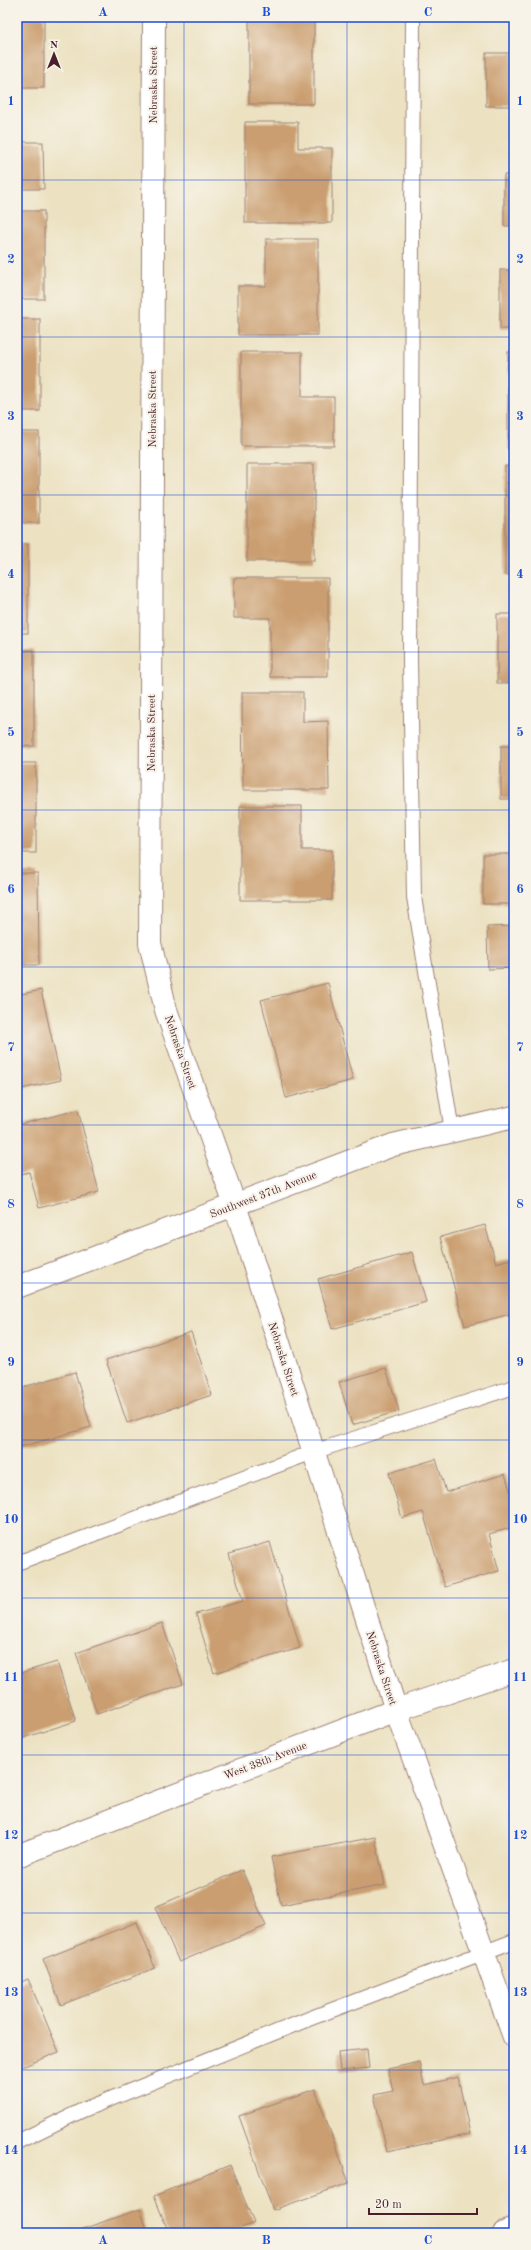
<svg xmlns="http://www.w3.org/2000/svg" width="531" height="2250" font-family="'Old Standard TT',serif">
  <rect width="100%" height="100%" fill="#f7f3e8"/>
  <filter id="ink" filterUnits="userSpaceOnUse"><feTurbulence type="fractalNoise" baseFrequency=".025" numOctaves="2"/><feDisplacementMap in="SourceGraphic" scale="8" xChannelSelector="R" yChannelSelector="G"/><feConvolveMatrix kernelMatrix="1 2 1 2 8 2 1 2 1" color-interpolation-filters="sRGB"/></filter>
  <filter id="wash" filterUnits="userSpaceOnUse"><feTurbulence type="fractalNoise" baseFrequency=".012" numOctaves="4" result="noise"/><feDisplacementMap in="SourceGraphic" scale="16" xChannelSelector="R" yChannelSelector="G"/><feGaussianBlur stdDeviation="0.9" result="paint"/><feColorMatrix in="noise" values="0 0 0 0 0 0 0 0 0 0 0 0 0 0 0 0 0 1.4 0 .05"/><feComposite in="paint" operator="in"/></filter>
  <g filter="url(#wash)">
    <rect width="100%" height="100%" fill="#ece2c2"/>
    <g id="blocks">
      <g fill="#ca9e6f">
        <rect x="17" y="17" width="27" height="71"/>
        <rect x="249" y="17" width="65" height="87"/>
        <rect x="486" y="53" width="28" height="53"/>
        <path d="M245,122H298V148H332V223H245Z"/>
        <path d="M17,142H43L44,189H17Z"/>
        <rect x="504" y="175" width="10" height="51"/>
        <rect x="17" y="211" width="27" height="88"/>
        <path d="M266,239H318V335H238V286H266Z"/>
        <rect x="500" y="270" width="14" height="59"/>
        <rect x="17" y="319" width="23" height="92"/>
        <path d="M241,352H302V397H334V446H241Z"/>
        <rect x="508" y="352" width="6" height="97"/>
        <rect x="17" y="432" width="22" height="91"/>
        <rect x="247" y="464" width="67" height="97"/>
        <rect x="505" y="466" width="9" height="109"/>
        <rect x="17" y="544" width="11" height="89"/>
        <path d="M234,578H328V677H270V618H234Z"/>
        <rect x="497" y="614" width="17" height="69"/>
        <rect x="17" y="650" width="17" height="96"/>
        <path d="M242,692H303V722L328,721L329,790H243Z"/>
        <rect x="501" y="746" width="13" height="53"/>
        <rect x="17" y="763" width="19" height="90"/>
        <path d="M240,806H302V850H332V900H240Z"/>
        <path d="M511,821H514V904H483V854H511Z"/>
        <path d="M17,873H38L39,965H17Z"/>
        <path d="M514,926V968L488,969L487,927Z"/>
        <path d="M328,983L353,1080L286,1098L261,1000Z"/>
        <path d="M41,990L61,1080L17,1090V995Z"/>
        <path d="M78,1110L99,1192L39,1208L29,1172L17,1175V1125Z"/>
        <path d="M485,1225L496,1263L514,1258V1313L465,1326L440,1237Z"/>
        <path d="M412,1252L426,1302L332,1329L318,1279Z"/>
        <path d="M191,1332L212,1395L127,1423L106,1360Z"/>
        <path d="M386,1368L399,1411L352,1425L339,1382Z"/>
        <path d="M75,1372L91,1427L17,1448V1389Z"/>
        <path d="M436,1459L446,1492L505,1474L514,1503V1527L489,1534L499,1571L445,1587L423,1512L402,1518L389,1473Z"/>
        <path d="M270,1542L300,1648L214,1673L196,1614L243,1601L229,1554Z"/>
        <path d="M162,1623L183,1684L97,1714L76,1653Z"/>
        <path d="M57,1662L76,1721L17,1740V1674Z"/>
        <path d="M375,1837L385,1885L281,1905L271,1857Z"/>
        <path d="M242,1870L266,1926L179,1962L155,1907Z"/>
        <path d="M137,1922L155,1968L61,2005L43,1959Z"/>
        <path d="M28,1979L59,2052L17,2069V1984Z"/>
        <path d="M367,2049L369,2068L340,2071L338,2052Z"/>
        <path d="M419,2062L424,2085L458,2077L470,2134L387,2152L374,2095L393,2091L388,2069Z"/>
        <path d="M315,2089L349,2183L273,2210L239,2116Z"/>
        <path d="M230,2165L254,2223L229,2233H169L154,2196Z"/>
        <path d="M140,2209L148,2233H71Z"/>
      </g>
    </g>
  </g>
  <g filter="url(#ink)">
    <use href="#blocks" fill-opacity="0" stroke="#9b8076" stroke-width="1"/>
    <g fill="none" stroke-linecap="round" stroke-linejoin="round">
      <g stroke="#9b8076" stroke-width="16">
        <g id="service">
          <path d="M413,17L410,660L414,897L452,1131"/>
          <path d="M17,1563L313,1452L514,1387"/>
          <path d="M17,2142L83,2110L311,2018L514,1941"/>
        </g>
      </g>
      <g stroke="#9b8076" stroke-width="24">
        <g id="minor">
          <path d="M154,17L150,943L166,1010L235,1205L396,1710L514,2037"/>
          <path d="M17,1287L393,1145L514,1117"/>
          <path d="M17,1856L396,1710L514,1670"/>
          <path d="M504,2233L514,2229"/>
        </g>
      </g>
      <use href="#service" stroke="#fff" stroke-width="14"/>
      <use href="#minor" stroke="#fff" stroke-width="22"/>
    </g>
  </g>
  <path fill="none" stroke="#1d4ed8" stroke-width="1" stroke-opacity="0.55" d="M184,17V2233M347,17V2233M17,180H514M17,337H514M17,495H514M17,652H514M17,810H514M17,967H514M17,1125H514M17,1283H514M17,1440H514M17,1598H514M17,1755H514M17,1913H514M17,2070H514"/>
  <g text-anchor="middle" stroke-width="4" stroke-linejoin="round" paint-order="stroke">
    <g font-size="11" fill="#4a1f2b" stroke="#f7f3e8">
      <text transform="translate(153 85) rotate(-90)" y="4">Nebraska Street</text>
      <text transform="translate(152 409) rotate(-90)" y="4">Nebraska Street</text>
      <text transform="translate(151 733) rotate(-90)" y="4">Nebraska Street</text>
      <text transform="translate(181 1052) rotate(71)" y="4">Nebraska Street</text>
      <text transform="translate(263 1194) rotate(-21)" y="4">Southwest 37th Avenue</text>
      <text transform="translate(284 1359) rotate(72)" y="4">Nebraska Street</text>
      <text transform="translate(382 1668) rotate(72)" y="4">Nebraska Street</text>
      <text transform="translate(265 1760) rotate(-21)" y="4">West 38th Avenue</text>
    </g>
  </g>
  <rect width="531" height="2250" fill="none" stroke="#f7f3e8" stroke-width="44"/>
  <g transform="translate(54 54)" stroke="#f7f3e8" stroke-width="3" paint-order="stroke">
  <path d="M0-3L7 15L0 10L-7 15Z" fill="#4a1f2b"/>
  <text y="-6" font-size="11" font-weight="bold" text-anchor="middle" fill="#4a1f2b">N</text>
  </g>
  <path d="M369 2208v6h108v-6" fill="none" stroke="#4a1f2b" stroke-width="2"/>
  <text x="375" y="2208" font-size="12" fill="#4a1f2b" stroke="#f7f3e8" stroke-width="3" paint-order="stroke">20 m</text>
  <rect x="22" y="22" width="487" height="2206" fill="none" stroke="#1d4ed8" stroke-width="1.5"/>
  <g font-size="13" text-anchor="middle" font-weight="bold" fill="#1d4ed8">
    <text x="103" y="16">A</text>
    <text x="266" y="16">B</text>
    <text x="428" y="16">C</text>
    <text x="11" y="105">1</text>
    <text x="520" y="105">1</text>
    <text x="11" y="263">2</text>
    <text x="520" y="263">2</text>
    <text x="11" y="420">3</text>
    <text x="520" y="420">3</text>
    <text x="11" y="578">4</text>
    <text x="520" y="578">4</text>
    <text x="11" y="736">5</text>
    <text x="520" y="736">5</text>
    <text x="11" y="893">6</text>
    <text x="520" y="893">6</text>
    <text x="11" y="1051">7</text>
    <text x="520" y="1051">7</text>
    <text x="11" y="1208">8</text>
    <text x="520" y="1208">8</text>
    <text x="11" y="1366">9</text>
    <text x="520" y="1366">9</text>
    <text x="11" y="1523">10</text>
    <text x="520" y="1523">10</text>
    <text x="11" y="1681">11</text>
    <text x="520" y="1681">11</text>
    <text x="11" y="1839">12</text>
    <text x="520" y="1839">12</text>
    <text x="11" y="1996">13</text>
    <text x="520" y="1996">13</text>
    <text x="11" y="2154">14</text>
    <text x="520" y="2154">14</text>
    <text x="103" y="2244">A</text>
    <text x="266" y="2244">B</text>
    <text x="428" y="2244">C</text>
  </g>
</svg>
